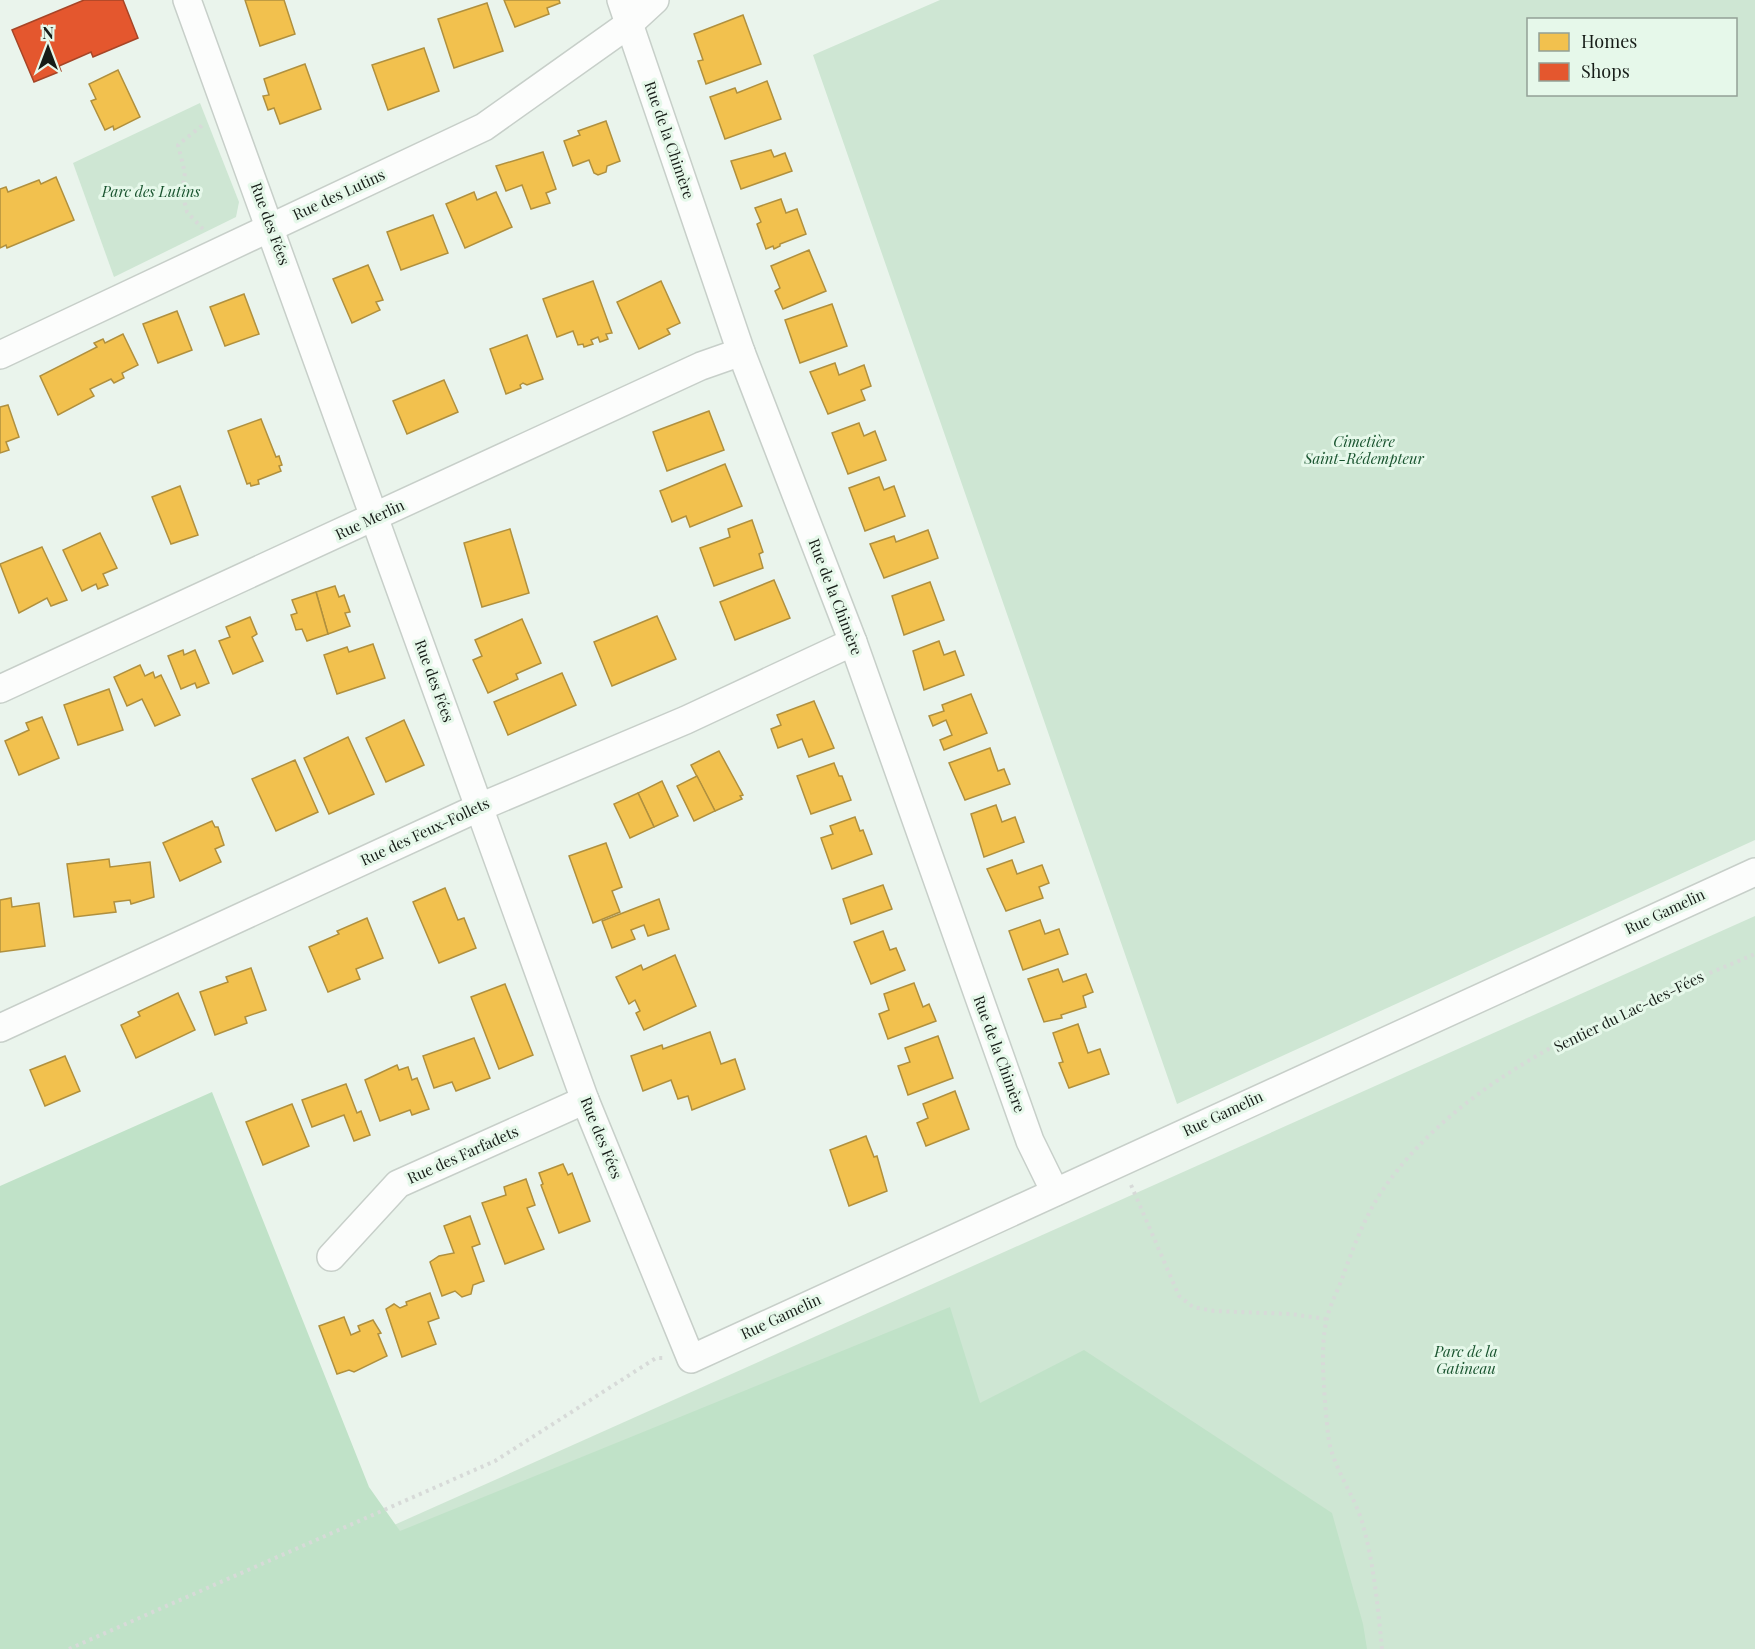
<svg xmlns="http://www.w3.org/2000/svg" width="1755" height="1649" font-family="'Playfair Display',serif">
  <rect width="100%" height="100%" fill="#eaf4ec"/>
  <g fill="#cee6d3" fill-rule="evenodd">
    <path d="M940,0H1755V840L1177,1104L813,55ZM1528,20H1736V94H1528Z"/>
    <path d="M200,103L239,202L236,217L114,277L73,163Z"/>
    <path d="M1755,916V1649H117Z"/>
  </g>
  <path fill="#c0e2c8" d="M212,1092L369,1487L400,1531L950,1307L980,1403L1084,1350L1332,1513L1363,1624L1367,1649H0V1186Z"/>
  <g fill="#f2c14e" stroke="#b0903e" stroke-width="1.5">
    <path d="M245,0H284L295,34L260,46Z"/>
    <path d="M504,0H559L560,3L547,8L549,14L515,27Z"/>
    <path d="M487,3L503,51L454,68L438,19Z"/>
    <path d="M743,15L761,64L706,84L698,61L703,60L694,34Z"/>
    <path d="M424,48L439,91L388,110L372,65Z"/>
    <path d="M305,64L321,109L280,124L274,108L268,110L263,96L269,95L264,79Z"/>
    <path d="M118,70L140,117L114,130L113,126L105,130L91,101L96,99L89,84Z"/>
    <path d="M767,81L781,119L725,139L710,97L735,88L737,93Z"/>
    <path d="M606,121L620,161L607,166L606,172L598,175L594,173L589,160L573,166L564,141L580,135L578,131Z"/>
    <path d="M771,150L774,157L785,153L792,171L741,189L731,161Z"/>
    <path d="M543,152L556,189L546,193L550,203L531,209L522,185L506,191L496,166Z"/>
    <path d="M56,177L74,220L7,248L6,245L0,248V189L6,187L8,192L39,180L41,184Z"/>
    <path d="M474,192L477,200L496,192L512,227L465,248L446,204Z"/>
    <path d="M781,199L786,213L797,209L806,234L780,244V246L774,249L773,246L766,249L757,224L761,222L755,208Z"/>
    <path d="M433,215L448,253L401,270L387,232Z"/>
    <path d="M809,250L826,291L783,309L775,291L780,288L771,266Z"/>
    <path d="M368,265L383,300L376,302L380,310L352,323L333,279Z"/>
    <path d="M593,281L612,333L606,334L608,339L600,342L598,337L591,340L593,344L584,347L583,344L578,345L573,331L557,337L543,299Z"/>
    <path d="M661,281L680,323L667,329L670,334L639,349L617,302Z"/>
    <path d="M244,294L259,334L225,346L210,307Z"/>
    <path d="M832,304L847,346L800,363L785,320Z"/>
    <path d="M177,311L192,350L158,363L143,324Z"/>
    <path d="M123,334L138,365L122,373L124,378L114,383L111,379L90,389L94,396L58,415L40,376L97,347L94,343L103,339L105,343Z"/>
    <path d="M527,335L543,379L527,385L523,383L520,385L521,388L506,394L490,349Z"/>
    <path d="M835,363L839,375L864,365L871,386L861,390L865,400L828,414L810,372Z"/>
    <path d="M444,380L458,412L407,434L393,401Z"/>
    <path d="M8,405L19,437L6,442L9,450L0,453V407Z"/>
    <path d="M709,411L724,450L667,471L653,432Z"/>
    <path d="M261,419L276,457L279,456L282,465L279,466L281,471L258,480L259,484L251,486L250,483L247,484L228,431Z"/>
    <path d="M859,423L864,436L875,431L886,460L848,474L832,433Z"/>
    <path d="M725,464L742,506L690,527L686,516L672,522L660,491Z"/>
    <path d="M879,477L884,490L894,486L905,516L865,531L849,488Z"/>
    <path d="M180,486L198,535L171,544L152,497Z"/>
    <path d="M752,520L763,552L759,554L763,568L714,586L700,548L730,537L728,529Z"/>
    <path d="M510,529L529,593L482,607L464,543Z"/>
    <path d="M928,530L938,558L884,578L870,544L894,536L896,542Z"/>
    <path d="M100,533L117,568L103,574L108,585L98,589L96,584L82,591L63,550Z"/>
    <path d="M42,547L67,600L51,606L47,598L19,613L0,564Z"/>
    <path d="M774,580L790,618L735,640L720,602Z"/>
    <path d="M930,582L944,620L904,635L892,596Z"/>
    <path d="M335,586L339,597L344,595L350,612L345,613L350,626L328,634L316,592Z"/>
    <path d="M316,592L328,634L307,641L302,629L296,630L291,615L297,613L292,600Z"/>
    <path d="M657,616L676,659L612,686L594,642Z"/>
    <path d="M250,617L257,634L252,637L263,661L233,674L219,641L230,637L226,627Z"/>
    <path d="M522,619L541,663L516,674L518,679L488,693L473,660L482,656L475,640Z"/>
    <path d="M939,641L944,655L955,651L964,675L924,690L913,651Z"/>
    <path d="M373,644L385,678L337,694L324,655L347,647L349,652Z"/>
    <path d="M183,650L184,655L195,650L209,683L197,688L195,683L181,689L168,656Z"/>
    <path d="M140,665L145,676L153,672L155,678L161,675L180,715L155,726L142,699L127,706L114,677Z"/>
    <path d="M562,673L576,705L508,735L494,702Z"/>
    <path d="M109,689L123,730L78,745L64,705Z"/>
    <path d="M971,694L987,733L944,750L940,740L952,735L946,720L933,726L929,716L944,711L942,705Z"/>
    <path d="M814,701L834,748L809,757L802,739L778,748L771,729L781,725L777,715Z"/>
    <path d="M42,717L59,758L19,775L5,741L29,730L26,723Z"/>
    <path d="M404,720L424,765L386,782L366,738Z"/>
    <path d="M348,737L374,794L329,814L304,758Z"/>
    <path d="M990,748L998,771L1004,769L1010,784L965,800L949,763Z"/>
    <path d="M719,751L743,795L740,796L742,799L715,811L691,765Z"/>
    <path d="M295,760L318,812L276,831L252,779Z"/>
    <path d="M834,763L839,776H842L851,800L811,814L797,776Z"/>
    <path d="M697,776L715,811L694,821L677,786Z"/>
    <path d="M662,781L678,816L654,827L638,793Z"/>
    <path d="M638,793L654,827L630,838L614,804Z"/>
    <path d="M996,805L1002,822L1015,817L1024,842L984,857L971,814Z"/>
    <path d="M855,817L860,831L863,830L872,854L832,869L821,838L833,834L830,826Z"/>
    <path d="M212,821L215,827H218L224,845L215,849L221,862L180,881L163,843Z"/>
    <path d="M606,843L622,887L612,891L620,912L593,923L569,856Z"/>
    <path d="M109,859L110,867L150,862L154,897L131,904L130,900L114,902L116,912L74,917L67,864Z"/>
    <path d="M1012,860L1017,874L1042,865L1049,883L1039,887L1043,898L1006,911L987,869Z"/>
    <path d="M883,885L892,909L851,924L843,899Z"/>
    <path d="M445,888L458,920L464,918L476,948L439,963L413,902Z"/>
    <path d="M11,898L12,907L39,903L45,946L0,952V900Z"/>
    <path d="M659,899L669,929L648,936L644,925L631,930L635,939L612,948L602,921Z"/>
    <path d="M367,918L383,958L356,969L360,979L328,992L309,947L339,934L337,931Z"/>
    <path d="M1040,920L1045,934L1059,929L1068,954L1023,970L1009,931Z"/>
    <path d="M883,931L890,950L896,948L905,970L871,984L854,942Z"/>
    <path d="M675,955L696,1006L644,1030L636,1013L640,1011L635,1000L629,1004L616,977L641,965L643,970Z"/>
    <path d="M251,968L266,1010L245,1017L247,1023L215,1035L200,992L228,982L226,977Z"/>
    <path d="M1058,969L1063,982L1086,974L1093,992L1083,996L1086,1007L1061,1015L1062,1018L1044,1022L1028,979Z"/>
    <path d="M914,983L923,1007L929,1004L936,1021L888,1039L879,1014L889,1010L884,994Z"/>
    <path d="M505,984L533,1055L499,1069L471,997Z"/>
    <path d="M178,993L195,1030L136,1058L121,1025L140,1016L138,1012Z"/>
    <path d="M1078,1024L1088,1053L1100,1049L1109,1074L1069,1088L1059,1063L1063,1062L1053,1033Z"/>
    <path d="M710,1032L721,1064L735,1059L745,1089L692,1110L688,1096L678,1099L671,1080L643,1091L631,1056L662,1045L663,1049Z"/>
    <path d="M938,1036L953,1078L908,1095L898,1066L910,1062L905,1048Z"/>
    <path d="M474,1038L490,1078L456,1091L452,1082L434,1088L423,1056Z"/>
    <path d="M65,1056L80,1091L45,1106L30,1070Z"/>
    <path d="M397,1065L399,1070L408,1067L412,1080L417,1078L429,1109L412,1115L410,1110L380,1121L365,1080Z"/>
    <path d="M346,1084L357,1113L361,1111L370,1135L354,1141L344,1115L312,1127L302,1100Z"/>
    <path d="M955,1091L969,1129L926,1146L917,1123L928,1118L923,1104Z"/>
    <path d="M292,1104L309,1146L263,1165L246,1122Z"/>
    <path d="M866,1136L874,1157L877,1156L887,1191L849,1206L830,1150Z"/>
    <path d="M563,1164L568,1175L572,1173L590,1221L559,1233L541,1185L543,1184L539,1173Z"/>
    <path d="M526,1179L535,1205L527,1208L544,1249L505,1264L482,1203L506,1195L504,1187Z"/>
    <path d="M470,1216L480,1244L472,1247L484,1281L473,1285L471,1294L462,1297L455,1291L442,1296L430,1262L439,1256L454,1253L444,1226Z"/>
    <path d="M430,1293L439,1318L428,1322L436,1344L402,1357L386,1309L394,1304L400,1308L407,1305L406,1302Z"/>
    <path d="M344,1317L351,1335L360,1331L358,1326L373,1320L381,1333L378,1334L387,1356L354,1372L349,1370L337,1374L319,1326Z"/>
  </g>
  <path fill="#e4572e" stroke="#a64527" stroke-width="1.5" d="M84,0H123L138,38L93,57L91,52L59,66L61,71L34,82L12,30Z"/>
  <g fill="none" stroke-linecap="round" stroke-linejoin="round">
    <g stroke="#c7cfc9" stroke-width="30">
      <g id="minor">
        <path d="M187,0L585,1100L691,1359L1755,872"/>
        <path d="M621,0L741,352L853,642L1030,1141L1055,1192"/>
        <path d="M0,355L484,127L629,24L655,0"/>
        <path d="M0,689L701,366L741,352"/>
        <path d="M0,1028L480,807L686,720L853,642"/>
        <path d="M331,1257L398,1184L585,1100"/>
      </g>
    </g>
    <g stroke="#d7dad8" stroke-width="4" stroke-dasharray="3 4.5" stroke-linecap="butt">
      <path d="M203,229L187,212L182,192L185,173L178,145L205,123"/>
      <path d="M1131,1185L1179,1296L1193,1307L1214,1311L1291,1314L1326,1319"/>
      <path d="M69,1649L495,1461L656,1358H663"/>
      <path d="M1382,1649C1378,1608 1374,1565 1363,1525C1355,1495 1331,1466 1328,1434C1325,1403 1319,1347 1327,1318C1330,1305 1337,1292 1342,1279C1352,1250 1364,1219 1380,1194C1462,1071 1625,1009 1755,954"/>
    </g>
    <use href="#minor" stroke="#fcfdfc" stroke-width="27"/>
  </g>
  <g text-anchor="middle" stroke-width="6" stroke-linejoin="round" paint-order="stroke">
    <g font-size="15" fill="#161c17" stroke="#e6f8ea">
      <text transform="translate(669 140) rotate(71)" y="5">Rue de la Chimère</text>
      <text transform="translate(339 195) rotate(-25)" y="5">Rue des Lutins</text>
      <text transform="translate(270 224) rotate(70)" y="5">Rue des Fées</text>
      <text transform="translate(370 520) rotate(-25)" y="5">Rue Merlin</text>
      <text transform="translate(835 597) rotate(69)" y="5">Rue de la Chimère</text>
      <text transform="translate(434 681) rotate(70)" y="5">Rue des Fées</text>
      <text transform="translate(425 832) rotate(-25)" y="5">Rue des Feux-Follets</text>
      <text transform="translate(1665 912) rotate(-25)" y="5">Rue Gamelin</text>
      <text transform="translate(1629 1012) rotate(-26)" y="5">Sentier du Lac-des-Fées</text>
      <text transform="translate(999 1054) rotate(70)" y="5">Rue de la Chimère</text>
      <text transform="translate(1223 1114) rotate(-25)" y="5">Rue Gamelin</text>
      <text transform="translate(601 1138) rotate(68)" y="5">Rue des Fées</text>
      <text transform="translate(463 1155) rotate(-24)" y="5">Rue des Farfadets</text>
      <text transform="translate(781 1317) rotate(-25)" y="5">Rue Gamelin</text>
    </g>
    <g font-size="15" font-style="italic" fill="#19542f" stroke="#e6f8ea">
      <text x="151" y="197">Parc des Lutins</text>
      <text x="1364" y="447">Cimetière<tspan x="1364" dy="17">Saint-Rédempteur</tspan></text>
      <text x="1466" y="1357">Parc de la<tspan x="1466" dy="17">Gatineau</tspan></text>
    </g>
  </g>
  <rect x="1527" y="18" width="210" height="78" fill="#e6f8ea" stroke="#93a096" stroke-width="1.5"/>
  <rect x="1539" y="33" width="30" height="18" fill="#f2c14e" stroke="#93a096" stroke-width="1.5"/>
  <text x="1581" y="48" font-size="18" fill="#161c17">Homes</text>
  <rect x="1539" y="63" width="30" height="18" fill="#e4572e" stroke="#93a096" stroke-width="1.5"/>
  <text x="1581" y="78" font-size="18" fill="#161c17">Shops</text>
  <g transform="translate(48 48)" stroke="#e6f8ea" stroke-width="4.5" paint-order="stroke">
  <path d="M0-4.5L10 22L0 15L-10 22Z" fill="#161c17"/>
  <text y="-9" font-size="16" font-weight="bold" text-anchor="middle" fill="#161c17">N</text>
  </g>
</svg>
